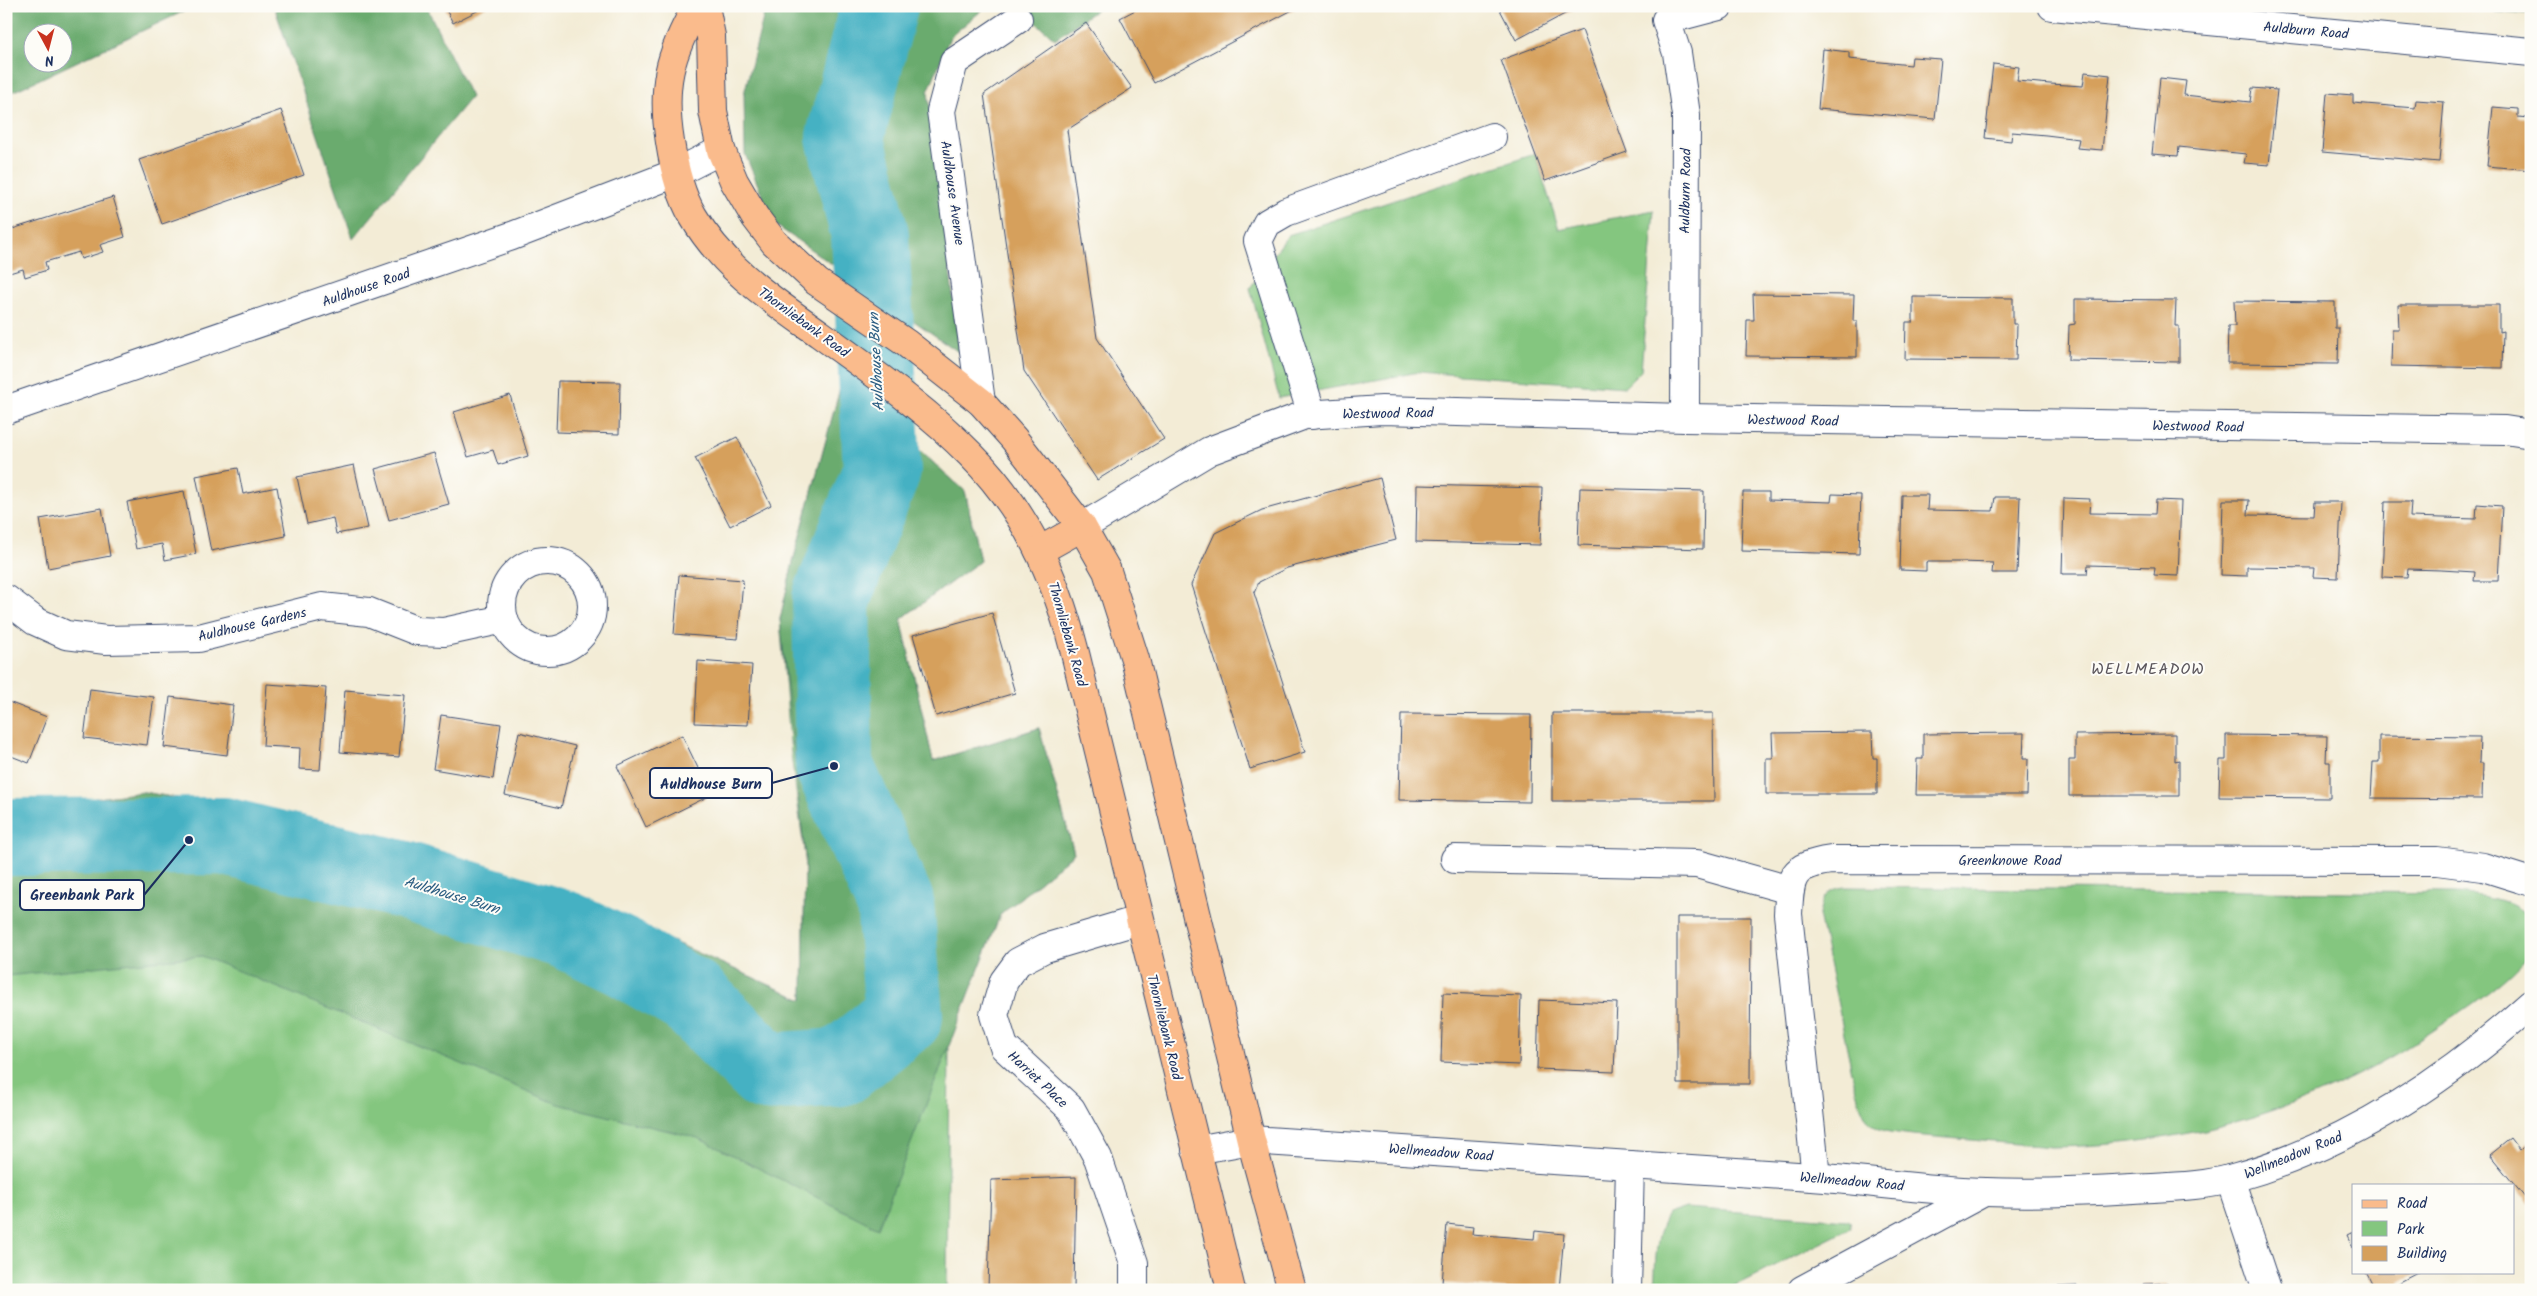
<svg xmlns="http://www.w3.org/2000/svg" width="2537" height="1296" font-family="Kalam,sans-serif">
  <rect width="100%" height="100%" fill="#fdfcf7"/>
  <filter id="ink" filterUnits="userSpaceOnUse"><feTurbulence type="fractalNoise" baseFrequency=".02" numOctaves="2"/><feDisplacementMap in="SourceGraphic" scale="10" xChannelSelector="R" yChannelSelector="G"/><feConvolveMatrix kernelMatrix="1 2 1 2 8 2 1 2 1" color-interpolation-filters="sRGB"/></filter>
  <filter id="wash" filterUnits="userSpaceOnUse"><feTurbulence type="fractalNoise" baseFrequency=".0096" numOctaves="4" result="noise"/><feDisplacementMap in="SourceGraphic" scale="20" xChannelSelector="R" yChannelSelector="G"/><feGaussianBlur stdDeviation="1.12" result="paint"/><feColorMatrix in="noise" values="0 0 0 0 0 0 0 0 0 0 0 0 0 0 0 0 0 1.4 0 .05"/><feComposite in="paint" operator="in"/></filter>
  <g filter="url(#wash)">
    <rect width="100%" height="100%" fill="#f3ecd6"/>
    <g fill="#84c67f" stroke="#507a6e">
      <path d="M2446,6H2531V14Z"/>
      <path d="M1535,154L1559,229L1654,210L1641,371L1625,387L1419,372L1279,398L1250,288L1288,235Z"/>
      <path d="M842,381L965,491L980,561L901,619L933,761L1039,728L1074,853L1000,915L949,1044L947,1290H6V810L144,792L337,828L477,879L639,948L645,929L803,1000L805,857L791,754L780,619L794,558Z"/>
      <path d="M1845,887L2455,893C2482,896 2512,898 2531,919V952C2508,980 2476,1002 2446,1022C2325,1106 2198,1145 2051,1147L1913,1135C1873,1130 1868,1131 1856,1091L1819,915C1822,898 1827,889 1845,887Z"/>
      <path d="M1686,1208L1847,1220L1850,1222L1851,1228L1726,1290H1654C1656,1264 1654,1236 1668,1214Z"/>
    </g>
    <g fill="#6bab6e" stroke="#436d66" fill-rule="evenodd">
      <path d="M6,6H195L6,95ZM32,32H62V62H32Z"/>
      <path d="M274,6H426L471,97L353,239Z"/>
      <path d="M766,6H987L950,37L928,92L960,353L774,224L745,154L744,94Z"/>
      <path d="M1017,6H1102L1055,39Z"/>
      <path d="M842,381L965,491L980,561L901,619L933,761L1039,728L1074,853L1000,915L878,1228L698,1138L558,1104L202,956L6,976V810L144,792L337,828L477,879L639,948L645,929L803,1000L805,857L780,619L794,558Z"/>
    </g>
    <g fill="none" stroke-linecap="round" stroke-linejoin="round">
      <path stroke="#45b1c3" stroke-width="78" d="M6,837L223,836L404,880L566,930L625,958L691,997L766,1072L841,1067L904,1016L895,902L834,766L831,599L882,470L870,235L845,137L879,6"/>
    </g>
    <g id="blocks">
      <g fill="#d6a05c">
        <path d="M444,6H487L453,23Z"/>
        <path d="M1143,6H1300L1154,83L1120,18Z"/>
        <path d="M1498,6H1575L1576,8L1516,40Z"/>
        <path d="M1086,23L1132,88L1067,130L1097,338L1164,439L1097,480L1024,371L984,94Z"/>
        <path d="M1582,30L1627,152L1545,181L1501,60Z"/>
        <path d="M1823,49L1849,52V59L1881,62L1911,65L1912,57L1941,59L1935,119L1818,109Z"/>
        <path d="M1993,64L2019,67L2017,81L2050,84L2083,86L2085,72L2110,75L2102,150L2077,148L2079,139L2046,135L2012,132L2011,141L1985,138Z"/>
        <path d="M2160,78L2186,81L2184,95L2250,102L2252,88L2277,90L2269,165L2244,163L2246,154L2179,147L2178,156L2152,154Z"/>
        <path d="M2327,93L2353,95V103L2415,108L2416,100L2444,102L2439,162L2322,152Z"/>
        <path d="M2493,107L2518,109V117L2531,118V170L2487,166Z"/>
        <path d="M281,110L304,175L162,224L139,160Z"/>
        <path d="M113,197L125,237L100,245L103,252L81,259L79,252L45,262L47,270L25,277L23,269L6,274V231Z"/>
        <path d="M1753,294L1854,295L1853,321H1857V357L1746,356L1747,320H1754Z"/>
        <path d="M1913,297L2013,298V324H2017L2016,360L1905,359L1906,322H1913Z"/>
        <path d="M2075,299L2176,300L2175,326H2179V362L2068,360L2069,325L2075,324Z"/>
        <path d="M2234,301L2335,302V328H2339L2338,364L2227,363L2228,326H2235Z"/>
        <path d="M2398,305H2499V332L2503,331L2502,368L2391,366L2392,329H2399Z"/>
        <path d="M558,381L620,382L619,434L556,432Z"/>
        <path d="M510,395L528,456L498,465L493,450L468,457L454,412Z"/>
        <path d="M737,437L771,505L730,526L695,458Z"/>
        <path d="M434,453L449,504L389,520L375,469Z"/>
        <path d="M354,465L368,528L336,534L333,518L307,524L297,477Z"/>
        <path d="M238,468L243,494L277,487L286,536L211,551L196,476Z"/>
        <path d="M1380,478L1396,540L1287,568L1259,582L1254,593L1305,752L1250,769L1191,585L1215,533L1262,510Z"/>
        <path d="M1417,485L1542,488L1540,545L1416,542Z"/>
        <path d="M1580,488L1704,491L1703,549L1578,545Z"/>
        <path d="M184,491L196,554L165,560L162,544L136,549L127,502Z"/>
        <path d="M1743,492H1769V500L1831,502L1832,494L1861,495L1859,554L1741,551Z"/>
        <path d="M1902,495H1928L1927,510L1993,511L1995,497H2020L2017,573H1992L1993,563L1960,562H1926V571L1900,570Z"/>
        <path d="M2064,498L2090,499L2089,513L2155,514L2156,500L2181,501L2178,576L2154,575L2155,567L2088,565L2087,574H2062Z"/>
        <path d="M2223,500H2249L2248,515L2314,516L2315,502H2341L2338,578L2313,577L2314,568L2247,567V576L2221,575Z"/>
        <path d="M2385,502H2411L2410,517L2476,519L2477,504L2502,506L2498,581H2474L2475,572L2441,570L2408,569L2407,578L2382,577Z"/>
        <path d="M102,508L110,556L48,568L40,519Z"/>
        <path d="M679,575L743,580L738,639L674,634Z"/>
        <path d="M992,613L1015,693L936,716L913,635Z"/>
        <path d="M698,661L752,665L748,725L695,723Z"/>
        <path d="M267,684L326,688L320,770L299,769L300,748L263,746Z"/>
        <path d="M90,689L154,697L147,745L84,738Z"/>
        <path d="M345,690L405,695L399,757L340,752Z"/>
        <path d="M170,697L233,705L227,755L164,747Z"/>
        <path d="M6,701L47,717L29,763L6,754Z"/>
        <path d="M1552,713H1713L1714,801H1552Z"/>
        <path d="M1401,714L1531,715L1530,802L1399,800Z"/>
        <path d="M441,715L501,724L493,779L433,769Z"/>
        <path d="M519,732L575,746L561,808L505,795Z"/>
        <path d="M1872,732L1873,758H1877V794H1766V758H1773L1772,733Z"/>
        <path d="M2024,733L2023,759H2028L2027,795H1916L1917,759H1923V734Z"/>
        <path d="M2175,734V761L2179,760V796H2069V760H2075V735Z"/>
        <path d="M682,735L711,795L646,827L617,766Z"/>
        <path d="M2226,735L2327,736L2326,762H2330V798L2219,797L2220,760H2226Z"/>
        <path d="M2379,736L2480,737L2479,763H2483L2482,799L2371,798L2373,762H2379Z"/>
        <path d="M1677,917H1751L1750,1084H1677Z"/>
        <path d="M1443,993L1521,996L1519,1065L1441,1062Z"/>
        <path d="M1539,1000L1617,1003L1614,1072L1537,1069Z"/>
        <path d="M2511,1138L2520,1150L2531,1140V1205L2490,1155Z"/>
        <path d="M1076,1177L1074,1290H988L991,1180Z"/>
        <path d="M1447,1224L1473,1227L1472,1234L1534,1239L1535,1231L1564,1234L1559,1290H1521L1442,1283Z"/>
        <path d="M2353,1232V1248L2347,1235Z"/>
        <path d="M2366,1272H2419L2400,1282L2403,1290H2375Z"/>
        <path d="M2168,1283V1290H2143V1284Z"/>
        <path d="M2077,1286V1290H2051V1287Z"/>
      </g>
    </g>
  </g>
  <g filter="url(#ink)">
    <use href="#blocks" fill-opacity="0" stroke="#3b4b70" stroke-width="1"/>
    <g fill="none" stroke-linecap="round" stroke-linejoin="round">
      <g stroke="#3b4b70" stroke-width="30">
        <g id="minor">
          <path d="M2052,6L2531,52"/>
          <path d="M981,402L941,111L954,62L1018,19"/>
          <path d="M6,410L512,236L676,173L721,150"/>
          <path d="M1312,415L1258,241L1267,223L1286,212L1492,137"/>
          <path d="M1685,418L1686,115L1677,53L1666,20L1719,6"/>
          <path d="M1082,527L1209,451L1305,415L1382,410L1685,418L2505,430L2531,434"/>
          <circle cx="547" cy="606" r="45"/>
          <path d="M6,599L35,621L66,635L106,640L199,638L322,607L369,612L417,631L444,632L504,619"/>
          <path d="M1455,859L1697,864L1790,890"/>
          <path d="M1196,1150L1251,1140C1438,1152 1625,1164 1812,1177C1870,1181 1928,1191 1986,1192C2035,1194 2084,1192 2133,1189C2164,1187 2203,1187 2233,1178C2345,1147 2445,1081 2531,1004"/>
          <path d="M1816,1177L1788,914C1790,876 1791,866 1831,860L2437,861L2483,867L2531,882"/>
          <path d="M2230,1179L2267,1290"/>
          <path d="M1134,1290V1263L1098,1158L1071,1109L1004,1047L994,1015L1004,981L1018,962L1045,948L1139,920"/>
          <path d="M1627,1290L1630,1165"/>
          <path d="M1802,1290L1984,1192"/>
        </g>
      </g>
      <g stroke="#3b4b70" stroke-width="30">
        <g id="major">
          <path d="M697,6C669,55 661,86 670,142C674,168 680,194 693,216C723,268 772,300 820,334C872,372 925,408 970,454C1025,509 1055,575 1074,649L1231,1290"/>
          <path d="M705,6L711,36L713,111L721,150L734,181L755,217L774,242L817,282L906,343L981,402L1014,439L1082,527L1107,571L1135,659L1251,1140L1292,1290"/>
          <path d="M1039,551L1082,527"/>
        </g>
      </g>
      <use href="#minor" stroke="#fff" stroke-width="28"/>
      <use href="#major" stroke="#fabb8c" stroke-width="28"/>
    </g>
  </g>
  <g text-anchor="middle" stroke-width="4" stroke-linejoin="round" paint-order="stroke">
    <g font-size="14" fill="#1b2f5e" stroke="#fdfcf7">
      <text transform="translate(2306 30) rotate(5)" y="5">Auldburn Road</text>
      <text transform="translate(1685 191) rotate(-89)" y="5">Auldburn Road</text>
      <text transform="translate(953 193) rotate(82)" y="5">Auldhouse Avenue</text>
      <text transform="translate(366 287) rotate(-19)" y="5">Auldhouse Road</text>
      <text transform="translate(804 322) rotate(36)" y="5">Thornliebank Road</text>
      <text transform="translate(1388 413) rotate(-1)" y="5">Westwood Road</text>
      <text transform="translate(1793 420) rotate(1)" y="5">Westwood Road</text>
      <text transform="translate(2198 426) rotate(1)" y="5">Westwood Road</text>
      <text transform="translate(252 624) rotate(-13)" y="5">Auldhouse Gardens</text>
      <text transform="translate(1068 634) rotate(74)" y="5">Thornliebank Road</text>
      <text x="2010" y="865">Greenknowe Road</text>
      <text transform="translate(1165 1027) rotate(76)" y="5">Thornliebank Road</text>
      <text transform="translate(1038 1079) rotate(43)" y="5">Harriet Place</text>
      <text transform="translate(1441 1152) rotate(4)" y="5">Wellmeadow Road</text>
      <text transform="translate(2293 1155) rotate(-22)" y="5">Wellmeadow Road</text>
      <text transform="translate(1852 1181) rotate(5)" y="5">Wellmeadow Road</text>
    </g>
    <g font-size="15" font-style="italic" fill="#2a5c81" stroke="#fdfcf7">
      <text transform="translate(876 362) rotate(-93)" y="5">Auldhouse Burn</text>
      <text transform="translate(452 895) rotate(17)" y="5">Auldhouse Burn</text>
    </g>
    <g font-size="16" letter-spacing="1" fill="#5c575d" stroke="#fdfcf7">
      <text x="2148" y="674">WELLMEADOW</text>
    </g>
  </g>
  <path fill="none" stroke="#1b2f5e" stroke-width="2" d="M834 766L772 783M189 840L144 895"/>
  <g fill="#1b2f5e" stroke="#fdfcf7" stroke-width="2">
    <circle cx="834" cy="766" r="5"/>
    <circle cx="189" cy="840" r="5"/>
  </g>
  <g fill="#fdfcf7" stroke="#1b2f5e" stroke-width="2">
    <rect x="650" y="768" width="122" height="30" rx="5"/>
    <rect x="20" y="880" width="124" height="30" rx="5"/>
  </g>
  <g font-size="15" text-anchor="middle" font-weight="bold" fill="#1b2f5e">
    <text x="711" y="789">Auldhouse Burn</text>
    <text x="82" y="900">Greenbank Park</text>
  </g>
  <rect width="2537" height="1296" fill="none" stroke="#fdfcf7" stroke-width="25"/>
  <rect x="2352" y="1184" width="162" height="90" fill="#fdfcf7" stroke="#a3aaba"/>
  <rect x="2362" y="1200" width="25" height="8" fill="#fabb8c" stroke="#a3aaba"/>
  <text x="2397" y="1208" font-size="15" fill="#1b2f5e">Road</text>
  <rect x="2362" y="1221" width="25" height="15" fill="#84c67f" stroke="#a3aaba"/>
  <text x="2397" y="1234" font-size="15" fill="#1b2f5e">Park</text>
  <rect x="2362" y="1246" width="25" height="15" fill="#d6a05c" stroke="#a3aaba"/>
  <text x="2397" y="1258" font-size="15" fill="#1b2f5e">Building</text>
  <g transform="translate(48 48) rotate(173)"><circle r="24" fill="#fdfcf7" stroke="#a3aaba"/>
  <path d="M0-4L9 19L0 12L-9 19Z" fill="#c8321e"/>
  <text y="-8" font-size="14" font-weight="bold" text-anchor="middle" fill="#1b2f5e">N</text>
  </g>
</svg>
